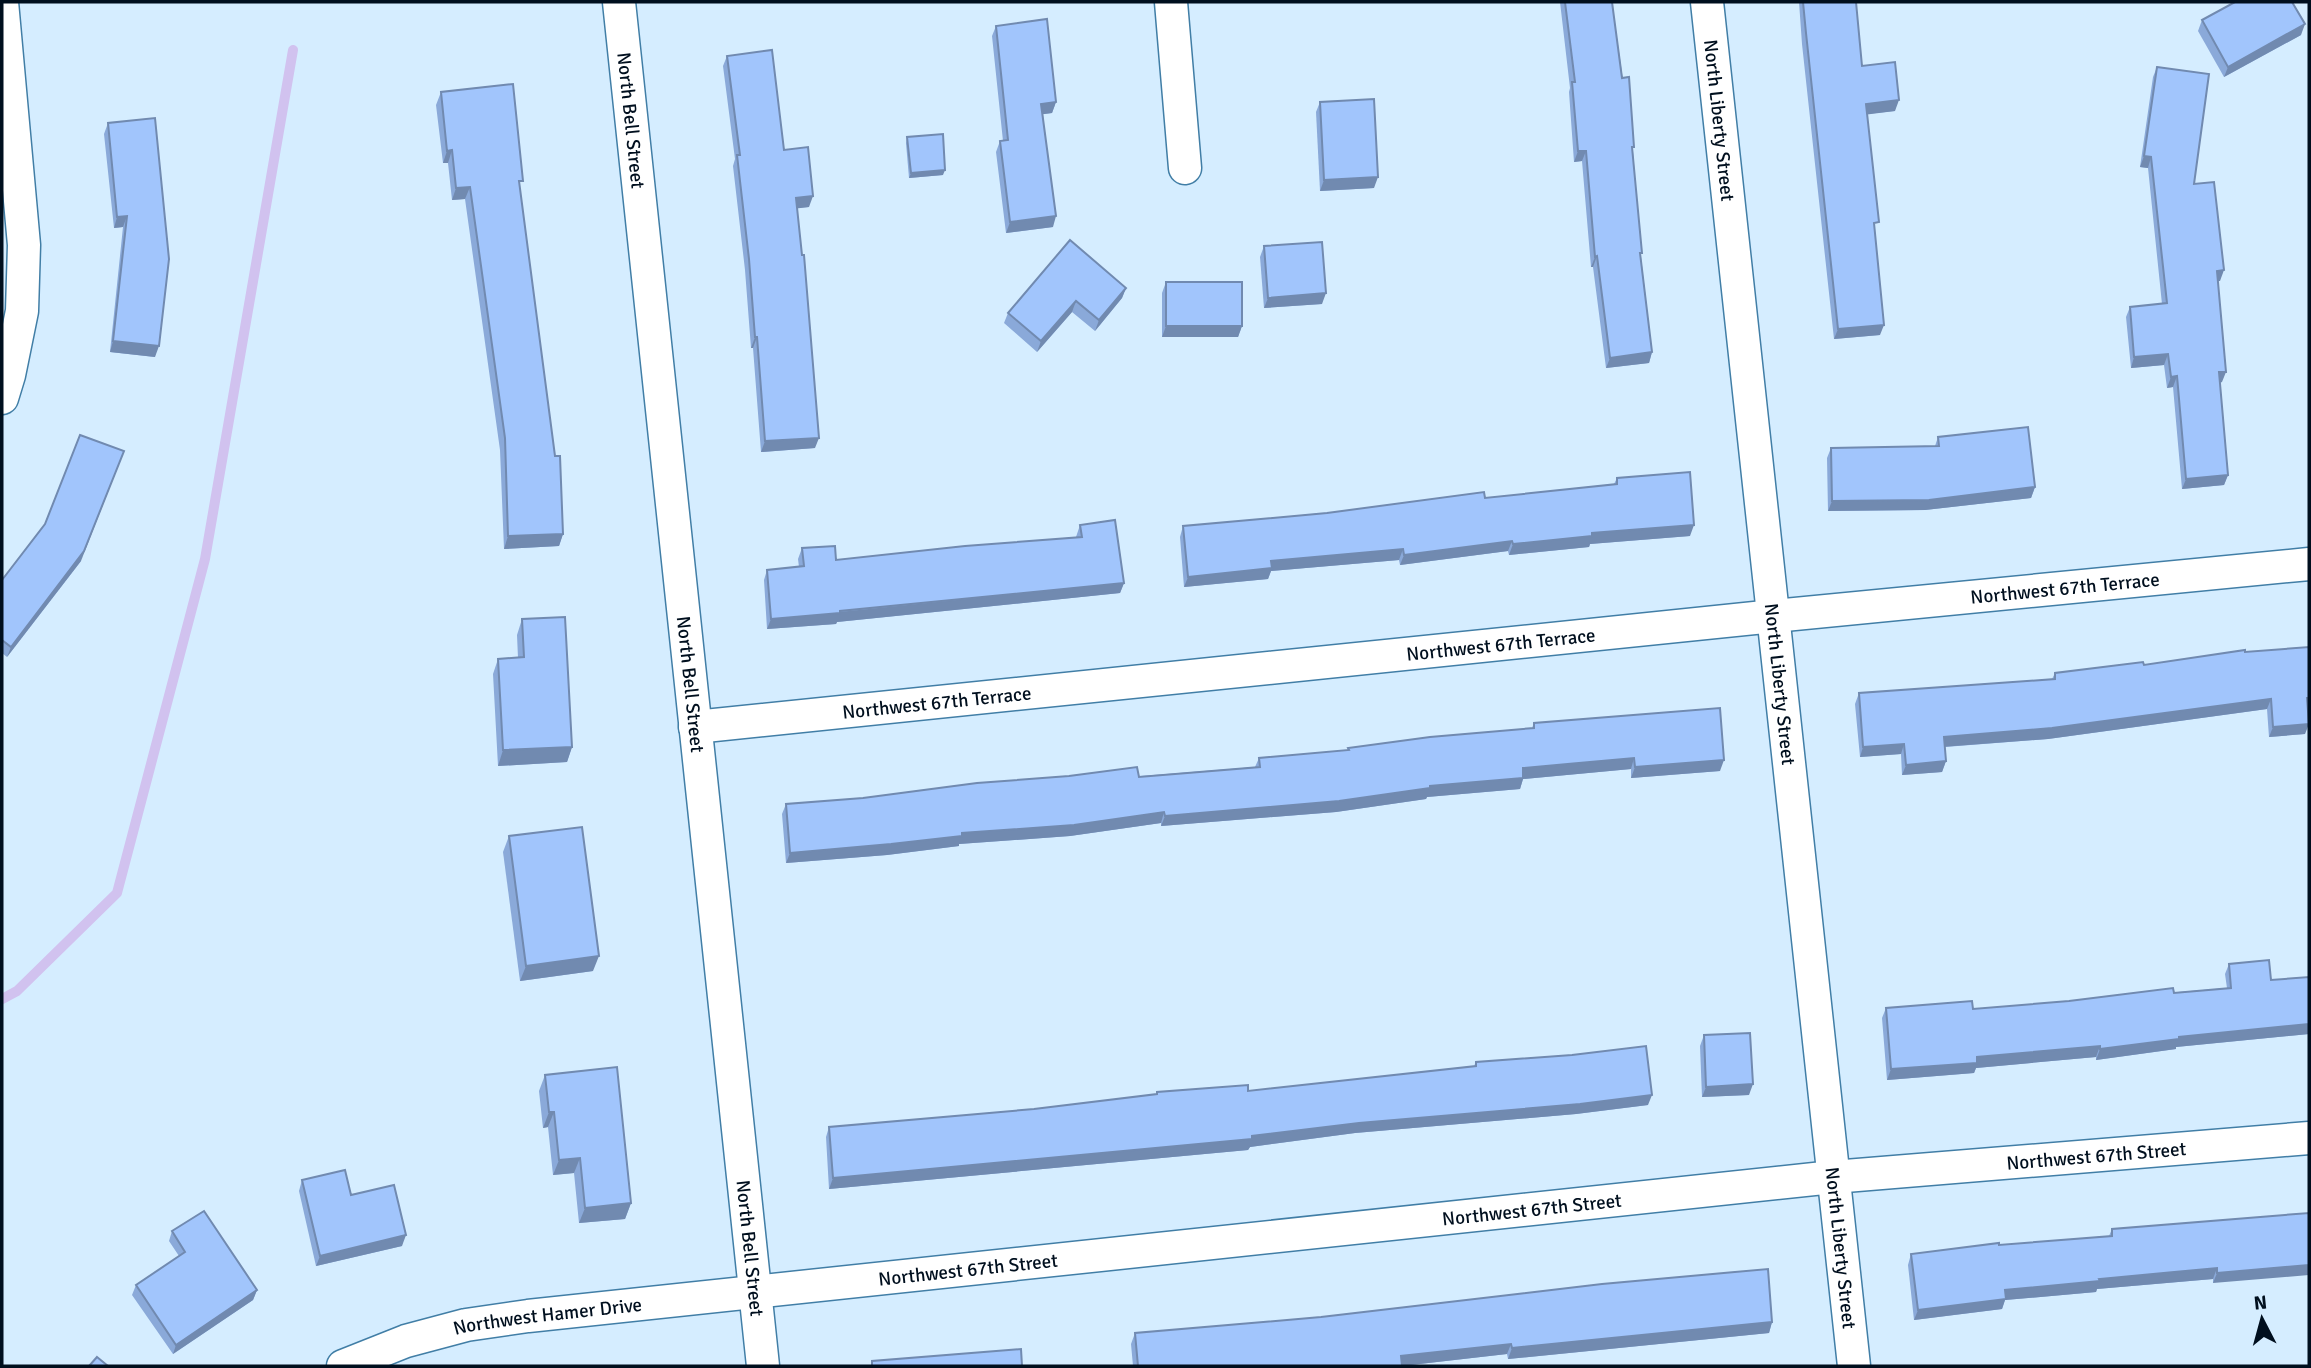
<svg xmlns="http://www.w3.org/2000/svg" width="2311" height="1368" font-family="Signika,sans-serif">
  <rect width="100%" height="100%" fill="#d5edff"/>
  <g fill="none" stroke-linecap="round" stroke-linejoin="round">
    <path stroke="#d1c2ef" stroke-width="10" d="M2,999L17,991L117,893L205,559L293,50"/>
    <g stroke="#417ea6" stroke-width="35">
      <g id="minor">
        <path id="s1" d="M619,2L763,1366"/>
        <path d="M1171,2L1185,168"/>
        <path id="s2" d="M1707,2L1854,1366"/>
        <path d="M2,398L9,375L22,311L24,245L2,2"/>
        <path id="s3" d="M695,727L1774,616L2309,564"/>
        <path id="s4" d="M343,1366L406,1341L466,1325L528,1316L1833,1177L2309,1138"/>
      </g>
    </g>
    <use href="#minor" stroke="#fff" stroke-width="32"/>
  </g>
  <g fill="#8aa9d9">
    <path d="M1560,2H1612L1633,151L1641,257L1652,352L1649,363L1606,368L1593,267H1591L1582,161L1574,162L1569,92L1570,88Z"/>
    <path d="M1799,2H1856L1862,66L1895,111L1867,114L1880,335L1834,339L1802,44Z"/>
    <path d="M2202,20L2301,35L2224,77L2198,31Z"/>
    <path d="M996,26L1056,102L1052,113L1043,114L1053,227L1006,233L996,152L1000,141H1003L992,36Z"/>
    <path d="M727,56L784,150L809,207L797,208L815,448L761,452L753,348H751L745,270L733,166L735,159L723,66Z"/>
    <path d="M2157,67L2194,184L2220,281H2218L2222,382L2220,383L2228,475L2224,485L2182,489L2173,387L2167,388L2164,365L2131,368L2126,317L2130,307L2162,304L2148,168L2140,167L2153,77Z"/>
    <path d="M441,92L520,190L563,534L559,546L504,549L500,450L465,199L452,200L448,163H443L436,105Z"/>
    <path d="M1320,102L1374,188L1320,191L1316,112Z"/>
    <path d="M108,123L155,357L110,352L123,227L114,228L104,134Z"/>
    <path d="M907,137L943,175L909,178L906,143Z"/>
    <path d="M1264,246L1322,304L1264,308L1260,257Z"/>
    <path d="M1166,282L1242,326L1238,337H1162V293Z"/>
    <path d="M1126,288L1122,298L1095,331L1072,312L1037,352L1004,323L1008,313Z"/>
    <path d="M1938,437L2035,487L2031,498L1925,510L1828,511L1827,458L1831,448L1935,446Z"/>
    <path d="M1617,478L1690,536L1590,544L1589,547L1509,555L1508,551L1400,565L1399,560L1271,571L1268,579L1184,587L1180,537L1183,526L1485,498L1614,484Z"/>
    <path d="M1080,525L1124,583L1120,593L837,622L836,624L767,629L764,580L767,570L799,567L798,559L802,548L836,560L1076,537Z"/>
    <path d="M81,561L7,657L2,653V580Z"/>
    <path d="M522,619L572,747L567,762L498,766L493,674L498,659L518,658L517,635Z"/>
    <path d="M2245,652L2309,708H2308L2305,734L2269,737L2267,709L2048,739L1945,747L1946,761L1942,772L1902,775L1901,754L1860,757L1855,704L1859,693L2052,679L2055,673L2144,665Z"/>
    <path d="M1534,723L1720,771L1631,778V769L1523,779L1520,789L1427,797L1426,799L1336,812L1161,826V823L1070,836L959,844V846L887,855L786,863L782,814L786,804L1255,767L1259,758L1348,750V748L1532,728Z"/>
    <path d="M509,836L593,971L520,981L503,852Z"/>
    <path d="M2229,964L2271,980L2309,977V1034L2176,1047V1049L2096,1060V1057L1976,1068L1974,1073L1887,1080L1882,1018L1886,1008L1973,1009L2227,988L2225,974Z"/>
    <path d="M1704,1035L1749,1095L1702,1097L1700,1046Z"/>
    <path d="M1476,1062L1648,1105L1576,1114L1355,1133L1250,1147L1248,1150L829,1189L826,1137L829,1127L1034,1109L1156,1094L1157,1092L1248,1091L1474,1066Z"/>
    <path d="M545,1075L631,1203L625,1219L579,1223L574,1173L553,1175L548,1127L543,1128L539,1091Z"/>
    <path d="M302,1180L351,1195L402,1246L316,1266L299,1191Z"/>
    <path d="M2309,1213L2213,1283V1279L2097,1289L2096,1292L2005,1300L2002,1309L1914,1320L1908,1265L1911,1254L1999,1245L2109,1236L2112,1229Z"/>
    <path d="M172,1231L257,1290L253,1300L173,1354L132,1295L136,1285L179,1256L169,1241Z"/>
    <path d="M1772,1322L1769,1333L1508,1359L1507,1354L1402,1366H1133L1131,1344L1135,1333Z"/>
  </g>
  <g fill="#718ab0">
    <path d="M2305,24L2301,35L2224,77L2228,67Z"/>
    <path d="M1899,100L1895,111L1863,115L1866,104Z"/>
    <path d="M1056,102L1052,113L1037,115L1041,104Z"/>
    <path d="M452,150L448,163H443L447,151Z"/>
    <path d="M1578,151H1586L1582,161L1574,162Z"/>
    <path d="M2144,156L2151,157L2148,168L2140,167Z"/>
    <path d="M945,170L943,175L909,178L911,173Z"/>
    <path d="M1378,177L1374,188L1320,191L1324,180Z"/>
    <path d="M470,187L465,199L452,200L456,188Z"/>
    <path d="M813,196L809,207L792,209L796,198Z"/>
    <path d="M127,216L123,227L114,228L117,217Z"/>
    <path d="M1056,216L1053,227L1006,233L1010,222Z"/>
    <path d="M1597,256L1593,267H1591L1595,257Z"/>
    <path d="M2224,270L2220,281H2213L2217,271Z"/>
    <path d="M1126,288L1122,298L1095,331L1099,320Z"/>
    <path d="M1326,293L1322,304L1264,308L1268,298Z"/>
    <path d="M1076,301L1072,312L1037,352L1041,341Z"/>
    <path d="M1884,325L1880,335L1834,339L1838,329Z"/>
    <path d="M1166,326H1242L1238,337H1162Z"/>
    <path d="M755,337H757L753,348H751Z"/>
    <path d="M113,341L159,346L155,357L110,352Z"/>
    <path d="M1652,352L1649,363L1606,368L1610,358Z"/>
    <path d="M2168,354L2164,365L2131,368L2134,357Z"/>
    <path d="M2219,372H2226L2222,382L2215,383Z"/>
    <path d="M2177,376L2173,387L2167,388L2171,377Z"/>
    <path d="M819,438L815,448L761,452L765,441Z"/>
    <path d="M124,451L81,561L7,657L11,647Z"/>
    <path d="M2228,475L2224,485L2182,489L2186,479Z"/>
    <path d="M2035,487L2031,498L1925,510L1828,511L1832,501Z"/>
    <path d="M1694,525L1690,536L1590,544L1589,547L1509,555L1513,544L1592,533Z"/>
    <path d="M563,534L559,546L504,549L508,536Z"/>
    <path d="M1512,541L1508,551L1400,565L1404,555Z"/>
    <path d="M1403,549L1399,560L1271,571L1268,579L1184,587L1188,577L1271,561Z"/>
    <path d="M1124,583L1120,593L837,622L836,624L767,629L771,619Z"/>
    <path d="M2271,699L2267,709L2048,739L1941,747L1944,737Z"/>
    <path d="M2309,724L2305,734L2269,737L2273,727Z"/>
    <path d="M1904,744L1901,754L1860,757L1863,747Z"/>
    <path d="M572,747L567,762L498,766L503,750Z"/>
    <path d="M1634,758L1631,769L1523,779L1520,789L1427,797L1426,799L1336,812L1161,826L1165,816L1430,786L1523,768Z"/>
    <path d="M1724,760L1720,771L1631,778L1635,767Z"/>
    <path d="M1946,761L1942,772L1902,775L1906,765Z"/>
    <path d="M1164,812L1161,823L1070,836L959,844V846L887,855L786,863L790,853L962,833Z"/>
    <path d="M599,956L593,971L520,981L526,966Z"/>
    <path d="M2309,1024V1034L2176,1047V1049L2096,1060L2100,1049L2179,1037Z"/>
    <path d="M2100,1046L2096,1057L1976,1068L1974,1073L1887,1080L1891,1069L1977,1057Z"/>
    <path d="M1753,1084L1749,1095L1702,1097L1706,1087Z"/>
    <path d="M1652,1095L1648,1105L1576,1114L1355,1133L1250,1147L1248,1150L829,1189L833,1178L1252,1136L1359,1123Z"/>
    <path d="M549,1112H554L548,1127L543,1128Z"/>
    <path d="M580,1158L574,1173L553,1175L559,1160Z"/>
    <path d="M631,1203L625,1219L579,1223L585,1208Z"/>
    <path d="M406,1235L402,1246L316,1266L320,1256Z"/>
    <path d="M2309,1265V1275L2213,1283L2217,1273Z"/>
    <path d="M2217,1268L2213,1279L2097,1289L2096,1292L2005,1300L2002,1309L1914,1320L1918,1310L2005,1290L2099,1279Z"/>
    <path d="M257,1290L253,1300L173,1354L176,1345Z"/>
    <path d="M1772,1322L1769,1333L1508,1359L1512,1348Z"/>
    <path d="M1511,1344L1507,1354L1402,1366L1401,1356Z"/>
  </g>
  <g fill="#a1c5fc" stroke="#718ab0" stroke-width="2">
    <path d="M1565,2H1612L1622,78L1629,77L1634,147H1632L1642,253H1640L1652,352L1610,358L1597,256L1595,257L1586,151H1578L1572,82H1575Z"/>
    <path d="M1803,2H1856L1862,66L1895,62L1899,100L1866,104L1879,222L1874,223L1884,325L1838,329L1806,33Z"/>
    <path d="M2235,2H2292L2305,24L2228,67L2202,20Z"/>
    <path d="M1047,19L1056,102L1041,104L1056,216L1010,222L1000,141L1008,140L996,26Z"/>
    <path d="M772,50L784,150L808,147L813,196L796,198L802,255H804L819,438L765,441L757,337H755L749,259L737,155H740L727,56Z"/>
    <path d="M2157,67L2209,74L2194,184L2214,182L2224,270L2217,271L2226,372H2219L2228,475L2186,479L2177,376L2171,377L2168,354L2134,357L2130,307L2167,303L2151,157L2144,156Z"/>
    <path d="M513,84L523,181H519L555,456H560L563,534L508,536L505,438L470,187L456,188L452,150L447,151L441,92Z"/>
    <path d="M1374,99L1378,177L1324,180L1320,102Z"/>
    <path d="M155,118L169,259L159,346L113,341L127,216L117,217L108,123Z"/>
    <path d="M943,134L945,170L911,173L907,137Z"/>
    <path d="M1070,240L1126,288L1099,320L1076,301L1041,341L1008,313Z"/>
    <path d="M1322,242L1326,293L1268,298L1264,246Z"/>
    <rect x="1166" y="282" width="76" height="44"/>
    <path d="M2028,427L2035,487L1929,500L1832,501L1831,448L1939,446L1938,437Z"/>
    <path d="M80,435L124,451L84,551L11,647L2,640V580L45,524Z"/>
    <path d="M1690,472L1694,525L1592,533V536L1513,544L1512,541L1404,555L1403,549L1271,561L1272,568L1188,577L1183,526L1327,513L1484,492L1485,498L1617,484V478Z"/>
    <path d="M1115,520L1124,583L840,611V613L771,619L767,570L804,566L802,548L835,546L836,560L965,546L1082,537L1080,525Z"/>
    <path d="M565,617L572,747L503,750L498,659L524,657L522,619Z"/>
    <path d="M2309,647V698H2307L2309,724L2273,727L2271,699L2052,728L1944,737L1946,761L1906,765L1904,744L1863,747L1859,693L2055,679V673L2143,662L2144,665L2245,650V652Z"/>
    <path d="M1720,708L1724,760L1635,767L1634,758L1523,768V778L1430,786V788L1339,801L1165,816L1164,812L1074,825L962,833V836L891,844L790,853L786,804L863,798L977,783L1069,776L1137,767L1139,777L1260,767L1259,758L1349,750L1348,748L1430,737L1534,728V723Z"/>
    <path d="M582,827L599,956L526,966L509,836Z"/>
    <path d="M2269,960L2271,980L2309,977V1024L2179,1037V1039L2100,1049V1046L1977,1057V1063L1891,1069L1886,1008L1972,1001L1973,1009L2069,1001L2173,988L2174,993L2231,988L2229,964Z"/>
    <path d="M1750,1033L1753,1084L1706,1087L1704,1035Z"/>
    <path d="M1646,1046L1652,1095L1580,1104L1359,1123L1252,1136V1139L833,1178L829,1127L1034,1109L1157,1094V1092L1248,1085V1091L1476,1066V1062L1572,1055Z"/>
    <path d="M617,1067L631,1203L585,1208L580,1158L559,1160L554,1112H549L545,1075Z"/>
    <path d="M345,1170L351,1195L394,1185L406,1235L320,1256L302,1180Z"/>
    <path d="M204,1211L257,1290L176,1345L136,1285L185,1252L172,1231Z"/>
    <path d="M2309,1213V1265L2217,1273V1268L2099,1279L2100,1281L2005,1290L2006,1299L1918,1310L1911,1254L1999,1243V1245L2112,1236V1229Z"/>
    <path d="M1768,1269L1772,1322L1512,1348L1511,1344L1401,1356L1402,1366H1138L1135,1333L1321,1317L1602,1284Z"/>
    <path d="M1021,1349L1022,1366H872V1361Z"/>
    <path d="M97,1357L108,1366H89Z"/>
  </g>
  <g text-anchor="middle" stroke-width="7" stroke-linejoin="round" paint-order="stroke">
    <g font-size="19" fill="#000f1e" stroke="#d5edff">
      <text dy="7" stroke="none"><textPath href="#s1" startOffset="119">North Bell Street</textPath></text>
      <text dy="7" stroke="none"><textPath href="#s2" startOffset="119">North Liberty Street</textPath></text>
      <text dy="7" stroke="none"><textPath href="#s3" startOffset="1377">Northwest 67th Terrace</textPath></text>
      <text dy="7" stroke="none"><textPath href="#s3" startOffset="810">Northwest 67th Terrace</textPath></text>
      <text dy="7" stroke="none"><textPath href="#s1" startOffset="686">North Bell Street</textPath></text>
      <text dy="7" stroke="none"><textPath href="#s2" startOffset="686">North Liberty Street</textPath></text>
      <text dy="7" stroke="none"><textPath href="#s3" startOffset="243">Northwest 67th Terrace</textPath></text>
      <text dy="7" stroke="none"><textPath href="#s4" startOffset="1769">Northwest 67th Street</textPath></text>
      <text dy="7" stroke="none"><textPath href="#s4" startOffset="1202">Northwest 67th Street</textPath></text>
      <text dy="7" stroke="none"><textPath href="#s1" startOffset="1253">North Bell Street</textPath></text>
      <text dy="7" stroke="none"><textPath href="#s2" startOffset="1253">North Liberty Street</textPath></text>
      <text dy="7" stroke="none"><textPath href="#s4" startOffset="635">Northwest 67th Street</textPath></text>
      <text dy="7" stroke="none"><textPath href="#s4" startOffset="212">Northwest Hamer Drive</textPath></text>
    </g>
  </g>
  <rect width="2311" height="1368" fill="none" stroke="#000f1e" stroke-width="7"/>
  <g transform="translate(2262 1319) rotate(354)" stroke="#d5edff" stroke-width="5" paint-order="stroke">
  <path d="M0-5L12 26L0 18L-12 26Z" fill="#000f1e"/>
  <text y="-10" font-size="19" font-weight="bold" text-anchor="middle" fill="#000f1e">N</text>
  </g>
</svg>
